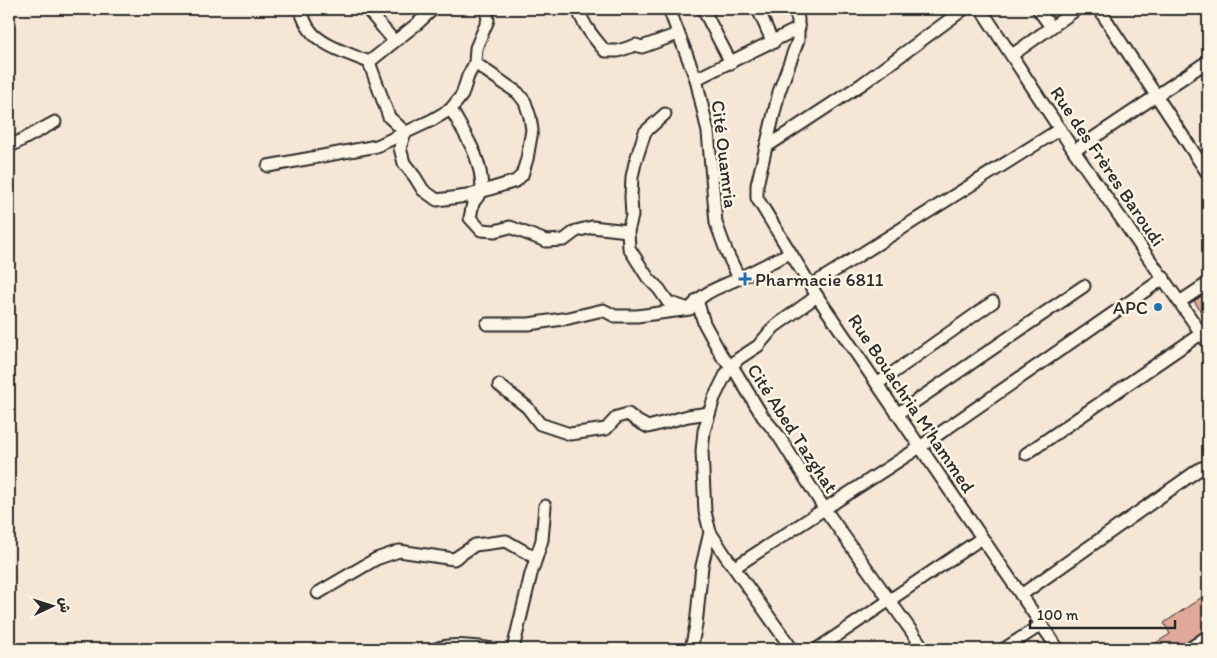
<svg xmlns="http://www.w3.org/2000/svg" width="1217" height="658" font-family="Itim,'Playpen Sans Arabic',sans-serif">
  <rect width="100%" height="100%" fill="#f6e6d6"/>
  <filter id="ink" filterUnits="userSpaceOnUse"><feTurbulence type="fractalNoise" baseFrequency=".02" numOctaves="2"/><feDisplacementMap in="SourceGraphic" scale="10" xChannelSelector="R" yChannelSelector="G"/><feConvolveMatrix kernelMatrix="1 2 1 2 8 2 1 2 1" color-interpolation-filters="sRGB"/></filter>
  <g filter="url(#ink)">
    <g fill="#dfa898" stroke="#2b2b2b">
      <path d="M1208,292V322L1194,301Z"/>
      <path d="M1208,593V627L1178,649H1146L1170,634L1164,623Z"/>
    </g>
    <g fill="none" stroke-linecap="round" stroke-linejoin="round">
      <g stroke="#2b2b2b" stroke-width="15">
        <g id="minor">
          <path d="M300,9C303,17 305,23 310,30C320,45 352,55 369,62L389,117L405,132L400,148L404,163L415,177L423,190L437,200L467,196L516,181L522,175L527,159L532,130L530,117L525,102L518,93L475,63"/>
          <path d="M367,9L394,41"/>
          <path d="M578,9C583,25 594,38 605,51H618L636,45L642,47L678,34"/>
          <path d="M669,9L696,79L708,132L716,223L727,253L739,278"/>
          <path d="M703,9L731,63"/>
          <path d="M758,9L773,43"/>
          <path d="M964,9L862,84L766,147L757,185V198L817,296L1058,649"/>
          <path d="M981,9L1074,151L1208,343"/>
          <path d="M1038,9L1051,27"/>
          <path d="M1099,9L1208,174"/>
          <path d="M1012,55L1077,9"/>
          <path d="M369,62L418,23L433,9"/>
          <path d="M696,79L799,28"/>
          <path d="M451,109C466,137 482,157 482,191"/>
          <path d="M665,114L645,132L635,163L632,177L631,197L632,216L628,231L629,248L648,278L659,289L668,302L686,308"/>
          <path d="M9,147L55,122"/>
          <path d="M766,147L779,92L798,40V19L793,9"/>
          <path d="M1074,151L1208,61"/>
          <path d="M268,166L377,146L432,120L451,109L462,95L468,76L475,63L476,48L488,20L486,9"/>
          <path d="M482,191L473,203L470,218L481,230L495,231L510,227L546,241L564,240L576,231L592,227L628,231"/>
          <path d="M812,285L1060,129"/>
          <path d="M697,300L704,323L723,358L732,366L763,417L778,435L824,508L924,649"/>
          <path d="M1181,301L1208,283"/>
          <path d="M487,324H529L569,318L603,310L615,316H637L690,309C702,293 715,289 733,281C752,272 771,262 790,253"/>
          <path d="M877,384L993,302"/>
          <path d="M499,385L527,407L540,424L570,434L606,429L617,417L628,414L637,421L648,427L688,416L709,413"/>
          <path d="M897,414L1084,286"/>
          <path d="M1026,454L1202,333"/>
          <path d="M735,567L920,447L1164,278"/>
          <path d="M318,593L376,559L399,551L454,559L475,545L506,541L536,558"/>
          <path d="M1021,595L1201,468"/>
          <path d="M436,649C449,643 479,646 493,649"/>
          <path d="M513,649L531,574L542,540L545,506"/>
          <path d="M691,649L696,625L702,566L710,532"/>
          <path d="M792,649L725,555L710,532L705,512L702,451L704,431L714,398L726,374L738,359L758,346L774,327L817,296"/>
          <path d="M817,649L982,538"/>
          <path d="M1004,649L1041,625"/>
          <path d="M1189,649L1208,636"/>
        </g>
      </g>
      <use href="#minor" stroke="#fcf5e5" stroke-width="11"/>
    </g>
  </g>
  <g fill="#1f6fb2" stroke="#fcf5e5" stroke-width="2">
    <path d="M742.5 271.5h5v5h5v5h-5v5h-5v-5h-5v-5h5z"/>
    <circle cx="1158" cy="307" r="5"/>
  </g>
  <g text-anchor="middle" stroke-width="5" stroke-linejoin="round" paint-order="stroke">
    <g font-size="19" fill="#2b2b2b" stroke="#fcf5e5">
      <text transform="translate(725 154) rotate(83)" y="7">Cité Ouamria</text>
      <text transform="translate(1108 166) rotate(56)" y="7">Rue des Frères Baroudi</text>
      <text transform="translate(912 403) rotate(56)" y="7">Rue Bouachria M'hammed</text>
      <text transform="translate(793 428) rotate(57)" y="7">Cité Abed Tazghat</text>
    </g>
    <g font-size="19" fill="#2b2b2b" stroke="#fcf5e5" text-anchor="start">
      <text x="755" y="286">Pharmacie 6811</text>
      <text x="1148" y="314" text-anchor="end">APC</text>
    </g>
  </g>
  <rect width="1217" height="658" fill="none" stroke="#fcf5e5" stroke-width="30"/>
  <rect x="15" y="15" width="1187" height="628" fill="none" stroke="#2b2b2b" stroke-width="2" filter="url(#ink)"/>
  <g transform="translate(52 606) rotate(86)" stroke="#fcf5e5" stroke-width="4" paint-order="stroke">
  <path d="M0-4L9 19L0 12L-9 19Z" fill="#2b2b2b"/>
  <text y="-8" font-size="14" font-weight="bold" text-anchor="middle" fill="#2b2b2b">ش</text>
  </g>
  <path d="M1030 620v8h145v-8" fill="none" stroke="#2b2b2b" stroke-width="2.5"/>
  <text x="1037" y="620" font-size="15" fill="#2b2b2b" stroke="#fcf5e5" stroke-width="4" paint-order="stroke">100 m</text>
</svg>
